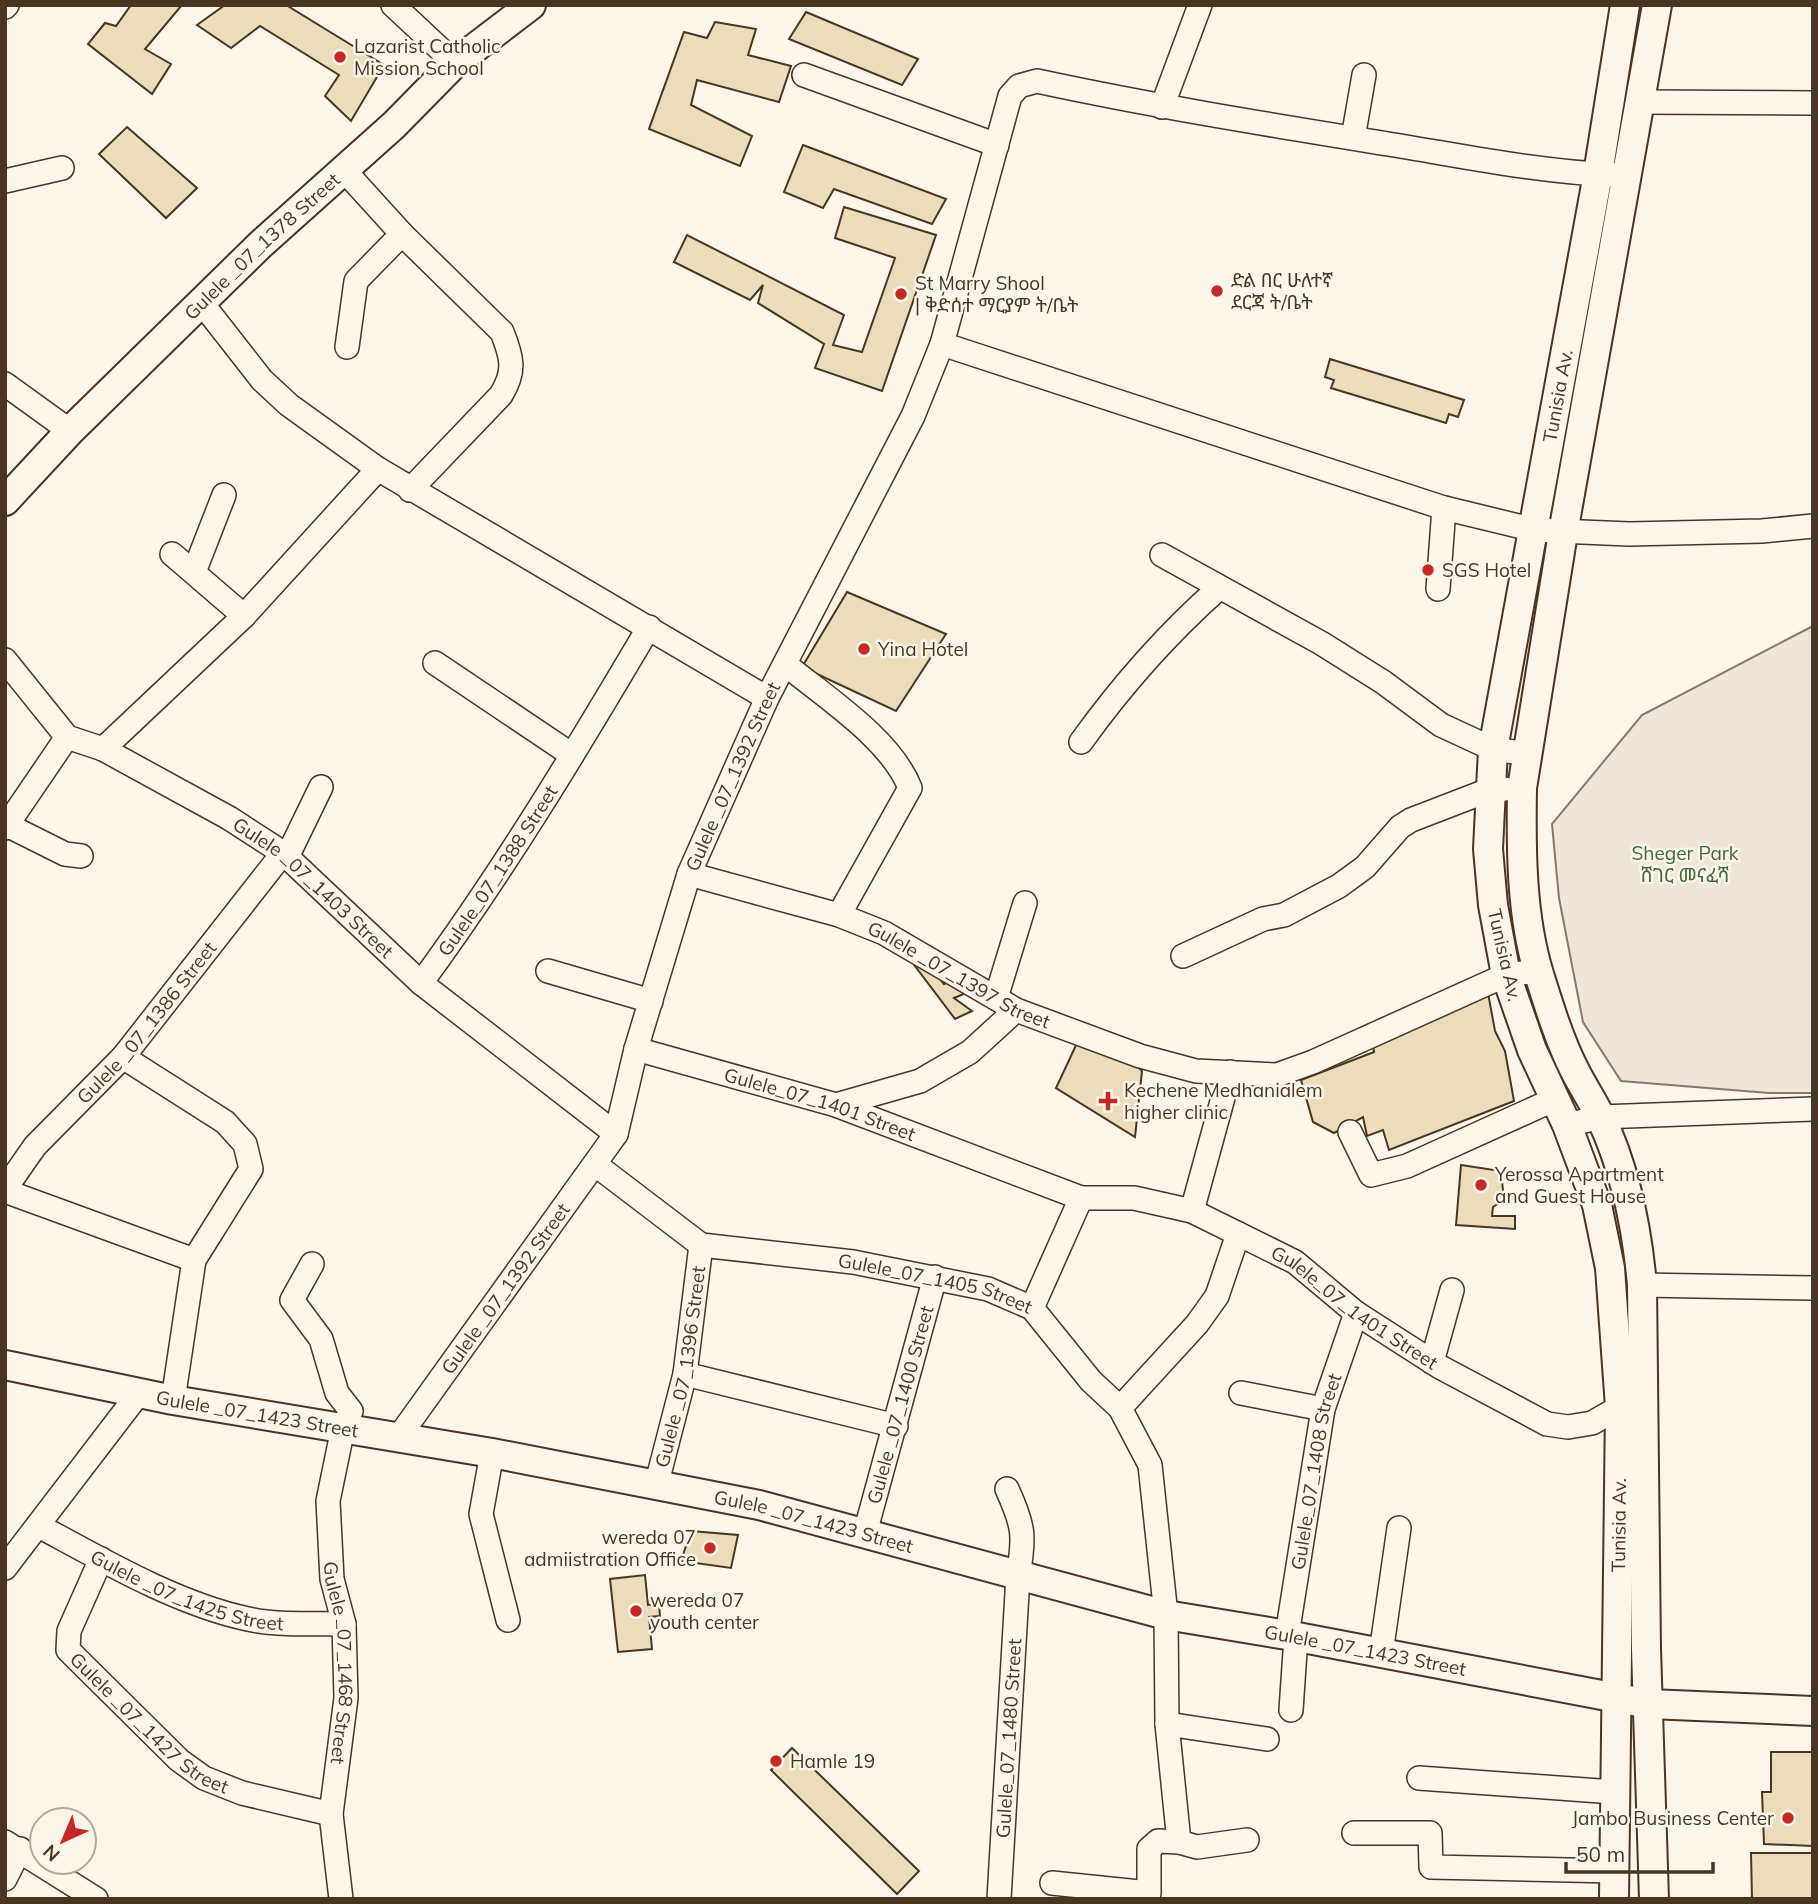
<svg xmlns="http://www.w3.org/2000/svg" width="1818" height="1904" font-family="Mulish,'Noto Sans Ethiopic',sans-serif">
  <rect width="100%" height="100%" fill="#fbf6e9"/>
  <path fill="#ede6d9" stroke="#887966" stroke-width="2" d="M1813,626V1093H1769L1621,1081L1583,1022L1559,898L1552,824L1642,715Z"/>
  <g fill="#ecdcbc" stroke="#4a3520" stroke-width="2">
    <path d="M131,5H182L145,49L171,64L152,94L88,44L105,23L116,26Z"/>
    <path d="M225,5H286L384,65L351,121L325,96L339,75L260,26L231,48L197,25Z"/>
    <path d="M806,12L918,59L902,85L789,39Z"/>
    <path d="M715,22L756,29L748,55L791,66L779,102L697,80L691,105L752,136L740,166L649,129L684,32L707,38Z"/>
    <path d="M127,127L197,188L166,218L99,154Z"/>
    <path d="M803,145L946,199L932,224L834,189L823,208L784,192Z"/>
    <path d="M844,207L936,235L882,391L815,368L824,344L758,303L763,285L750,300L674,262L687,235L844,315L833,345L862,352L895,258L835,238Z"/>
    <path d="M1330,359L1464,400L1458,417L1449,414L1446,423L1331,388L1334,380L1325,377Z"/>
    <path d="M847,592L946,634L896,711L802,667Z"/>
    <path d="M915,966L931,968L944,984L955,980L966,993L954,998L972,1011L955,1019Z"/>
    <path d="M1488,993L1495,1031L1505,1051L1514,1101L1389,1150L1383,1130L1367,1136L1363,1117L1334,1133L1313,1122L1301,1080L1374,1052L1373,1044Z"/>
    <path d="M1077,1043L1134,1063L1142,1071L1135,1137L1056,1088Z"/>
    <path d="M1461,1165L1501,1171L1504,1200L1493,1207L1492,1216H1515V1229L1456,1225Z"/>
    <path d="M691,1531L738,1535L731,1568L681,1561Z"/>
    <path d="M645,1575L648,1605L659,1604L660,1616L649,1617L652,1649L618,1652L610,1579Z"/>
    <path d="M792,1748L919,1871L897,1894L771,1770Z"/>
    <path d="M1771,1752H1813V1846L1764,1844L1762,1792H1771Z"/>
    <path d="M1751,1853H1813V1899H1752Z"/>
  </g>
  <g fill="none" stroke-linecap="round" stroke-linejoin="round">
    <g stroke="#4a3520" stroke-width="26">
      <g id="minor">
        <path d="M393,5L455,63"/>
        <path d="M5,7L7,5"/>
        <path d="M804,75L997,145"/>
        <path d="M1641,102L1813,103"/>
        <path d="M1162,107L1200,5"/>
        <path d="M1353,138L1364,75"/>
        <path d="M343,169L402,234L502,332C512,357 516,371 501,395L410,490"/>
        <path d="M5,181L62,168"/>
        <path d="M201,302L262,380L289,405L378,469L767,698"/>
        <path d="M942,344L1444,508L1535,530L1629,534L1762,531L1813,526"/>
        <path d="M347,347L356,281L402,234"/>
        <path d="M5,384L70,431"/>
        <path d="M172,554L244,616"/>
        <path d="M1162,555L1321,643L1383,682L1441,725L1493,749L1528,754"/>
        <path d="M194,572L224,495"/>
        <path d="M1438,589L1444,508"/>
        <path id="s1" d="M5,660L67,737L103,749L229,818L283,853L421,983L616,1134"/>
        <path d="M435,663L572,755"/>
        <path d="M785,664C825,697 891,739 910,788L839,915"/>
        <path d="M1081,742C1122,685 1167,634 1219,588"/>
        <path d="M103,749L244,616L378,469"/>
        <path d="M7,825L65,854L81,856"/>
        <path d="M5,828L67,737"/>
        <path d="M287,857L321,787"/>
        <path id="s2" d="M689,874L839,915L884,933L1016,1010L1140,1056L1196,1071L1277,1075L1313,1062L1506,975L1538,971"/>
        <path d="M1183,956L1263,919L1284,915L1339,886L1365,867L1400,827L1411,820L1489,790L1505,789"/>
        <path d="M548,971L651,1001"/>
        <path id="s3" d="M421,983C504,870 577,749 649,627"/>
        <path d="M996,998L1025,903"/>
        <path id="s4" d="M636,1049L836,1105L1081,1198H1134L1192,1211L1295,1262L1356,1313L1440,1367L1547,1424L1568,1427L1592,1423L1620,1407L1633,1405"/>
        <path d="M123,1057L225,1122L245,1144L251,1169L194,1260L173,1400"/>
        <path d="M836,1105L920,1081L970,1052L1016,1010"/>
        <path d="M1567,1125L1601,1117L1813,1109"/>
        <path d="M1350,1132L1371,1175L1407,1166L1553,1100"/>
        <path d="M596,1165L701,1245"/>
        <path id="s5" d="M5,1189L35,1146L123,1057L283,853"/>
        <path d="M5,1191L194,1260"/>
        <path d="M1192,1211L1230,1072"/>
        <path id="s6" d="M701,1245L853,1262L988,1289L1032,1308L1091,1381L1120,1408L1150,1465L1166,1615L1167,1724L1179,1842L1197,1847L1247,1840"/>
        <path id="s7" d="M312,1264L292,1300L321,1339L337,1393L351,1411L343,1428L328,1501L332,1579L344,1624L346,1698L331,1814L341,1899"/>
        <path d="M1642,1285L1813,1288"/>
        <path d="M1032,1308L1081,1198"/>
        <path d="M1432,1362L1452,1290"/>
        <path d="M685,1374L896,1426"/>
        <path d="M1241,1393L1323,1409"/>
        <path d="M1120,1408L1197,1324L1217,1296L1238,1234"/>
        <path id="s8" d="M398,1438L616,1134L636,1049L689,874L767,698L913,416L942,344L1010,96L1019,86L1037,81C1153,106 1271,125 1388,144C1463,156 1539,172 1615,175"/>
        <path d="M492,1453L481,1514L508,1620"/>
        <path id="s9" d="M656,1486L685,1374L701,1245"/>
        <path id="s10" d="M39,1526C102,1560 177,1604 248,1619C278,1626 313,1623 344,1624"/>
        <path id="s11" d="M865,1533L935,1277"/>
        <path id="s12" d="M101,1559L69,1631L68,1650L179,1760L204,1778L242,1793L331,1814"/>
        <path d="M5,1568L139,1393"/>
        <path id="s13" d="M1287,1635L1323,1409L1356,1313"/>
        <path d="M1381,1653L1399,1528"/>
        <path d="M1291,1710L1296,1637"/>
        <path d="M1167,1724L1267,1739"/>
        <path d="M1419,1778L1614,1792"/>
        <path d="M1354,1833H1430L1431,1867L1614,1871"/>
        <path d="M5,1842L96,1899"/>
        <path d="M5,1879L20,1849"/>
        <path d="M1052,1883L1149,1893V1849L1158,1841L1179,1842"/>
        <path id="s14" d="M999,1899L1018,1576C1025,1536 1024,1526 1007,1489"/>
      </g>
    </g>
    <g stroke="#4a3520" stroke-width="32">
      <g id="major">
        <path id="s15" d="M5,501L70,431L261,244L394,125L455,63L531,5"/>
        <path id="s16" d="M5,1365L173,1400L492,1453L759,1505L1166,1615L1287,1635L1649,1704L1813,1711"/>
        <path id="s17" d="M1614,1899L1620,1407L1610,1268L1597,1205L1567,1125L1532,1050L1506,975L1493,905L1488,849L1493,749L1598,174L1625,5"/>
        <path d="M1654,1899L1646,1649L1642,1285C1637,1228 1625,1168 1600,1116C1592,1100 1582,1085 1574,1069C1559,1039 1549,1006 1539,974C1521,915 1521,849 1522,788L1563,533L1657,5"/>
      </g>
    </g>
    <use href="#minor" stroke="#fbf6e9" stroke-width="23"/>
    <use href="#major" stroke="#fbf6e9" stroke-width="28"/>
  </g>
  <g fill="#c62828" stroke="#fbf6e9" stroke-width="2.5">
    <circle cx="340" cy="57" r="7"/>
    <circle cx="1217" cy="291" r="7"/>
    <circle cx="901" cy="294" r="7"/>
    <circle cx="1428" cy="570" r="7"/>
    <circle cx="864" cy="649" r="7"/>
    <path d="M1104.5 1090.5h7v7h7v7h-7v7h-7v-7h-7v-7h7z"/>
    <circle cx="1481" cy="1185" r="7"/>
    <circle cx="710" cy="1548" r="7"/>
    <circle cx="636" cy="1611" r="7"/>
    <circle cx="776" cy="1761" r="7"/>
    <circle cx="1788" cy="1818" r="7"/>
  </g>
  <g text-anchor="middle" stroke-width="5" stroke-linejoin="round" paint-order="stroke">
    <g font-size="19" fill="#4a3520" stroke="#fbf6e9" text-anchor="start">
      <text x="354" y="53">Lazarist Catholic<tspan x="354" dy="22">Mission School</tspan></text>
      <text x="1231" y="287">ድል በር ሁለተኛ<tspan x="1231" dy="22">ደርጃ ት/ቤት</tspan></text>
      <text x="915" y="290">St Marry Shool<tspan x="915" dy="22">| ቅድሰተ ማርያም ት/ቤት</tspan></text>
      <text x="1442" y="577">SGS Hotel</text>
      <text x="878" y="656">Yina Hotel</text>
      <text x="1124" y="1097">Kechene Medhanialem<tspan x="1124" dy="22">higher clinic</tspan></text>
      <text x="1495" y="1181">Yerossa Apartment<tspan x="1495" dy="22">and Guest House</tspan></text>
      <text x="696" y="1544" text-anchor="end">wereda 07<tspan x="696" dy="22">admiistration Office</tspan></text>
      <text x="650" y="1607">wereda 07<tspan x="650" dy="22">youth center</tspan></text>
      <text x="790" y="1768">Hamle 19</text>
      <text x="1774" y="1825" text-anchor="end">Jambo Business Center</text>
    </g>
    <g font-size="19" fill="#4a3520" stroke="#fbf6e9">
      <text dy="7" stroke="none"><textPath href="#s15" startOffset="362">Gulele _07_1378 Street</textPath></text>
      <text dy="7" stroke="none"><textPath href="#s17" startOffset="1530">Tunisia Av.</textPath></text>
      <text dy="7" stroke="none"><textPath href="#s8" startOffset="751">Gulele _07_1392 Street</textPath></text>
      <text dy="7" stroke="none"><textPath href="#s3" startOffset="136">Gulele_07_1388 Street</textPath></text>
      <text dy="7" stroke="none"><textPath href="#s1" startOffset="390">Gulele _07_1403 Street</textPath></text>
      <text transform="translate(1505 955) rotate(77)" y="7">Tunisia Av.</text>
      <text dy="7" stroke="none"><textPath href="#s2" startOffset="290">Gulele _07_1397 Street</textPath></text>
      <text dy="7" stroke="none"><textPath href="#s5" startOffset="219">Gulele _07_1386 Street</textPath></text>
      <text dy="7" stroke="none"><textPath href="#s4" startOffset="192">Gulele_07_1401 Street</textPath></text>
      <text dy="7" stroke="none"><textPath href="#s6" startOffset="238">Gulele_07_1405 Street</textPath></text>
      <text dy="7" stroke="none"><textPath href="#s8" startOffset="184">Gulele _07_1392 Street</textPath></text>
      <text dy="7" stroke="none"><textPath href="#s4" startOffset="772">Gulele_07_1401 Street</textPath></text>
      <text dy="7" stroke="none"><textPath href="#s9" startOffset="122">Gulele _07_1396 Street</textPath></text>
      <text dy="7" stroke="none"><textPath href="#s11" startOffset="133">Gulele _07_1400 Street</textPath></text>
      <text dy="7" stroke="none"><textPath href="#s16" startOffset="257">Gulele _07_1423 Street</textPath></text>
      <text dy="7" stroke="none"><textPath href="#s13" startOffset="166">Gulele_07_1408 Street</textPath></text>
      <text dy="7" stroke="none"><textPath href="#s16" startOffset="824">Gulele _07_1423 Street</textPath></text>
      <text dy="7" stroke="none"><textPath href="#s17" startOffset="374">Tunisia Av.</textPath></text>
      <text dy="7" stroke="none"><textPath href="#s10" startOffset="163">Gulele _07_1425 Street</textPath></text>
      <text dy="7" stroke="none"><textPath href="#s16" startOffset="1391">Gulele _07_1423 Street</textPath></text>
      <text dy="7" stroke="none"><textPath href="#s7" startOffset="425">Gulele _07_1468 Street</textPath></text>
      <text dy="7" stroke="none"><textPath href="#s12" startOffset="208">Gulele _07_1427 Street</textPath></text>
      <text dy="7" stroke="none"><textPath href="#s14" startOffset="161">Gulele_07_1480 Street</textPath></text>
    </g>
    <g font-size="19" fill="#436837" stroke="#fbf6e9">
      <text x="1685" y="860">Sheger Park<tspan x="1685" dy="22">ሸገር መናፈሻ</tspan></text>
    </g>
  </g>
  <rect width="1818" height="1904" fill="none" stroke="#4a3520" stroke-width="14"/>
  <g transform="translate(63 1841) rotate(224)"><circle r="33" fill="#fbf6e9" stroke="#b4a999" stroke-width="2"/>
  <path d="M0-5L12 26L0 18L-12 26Z" fill="#c62828"/>
  <text y="-10" font-size="19" font-weight="bold" text-anchor="middle" fill="#4a3520">N</text>
  </g>
  <path d="M1566 1862v10h147v-10" fill="none" stroke="#4a3520" stroke-width="3.5"/>
  <text x="1576" y="1862" font-size="21" fill="#4a3520" stroke="#fbf6e9" stroke-width="5" paint-order="stroke">50 m</text>
</svg>
